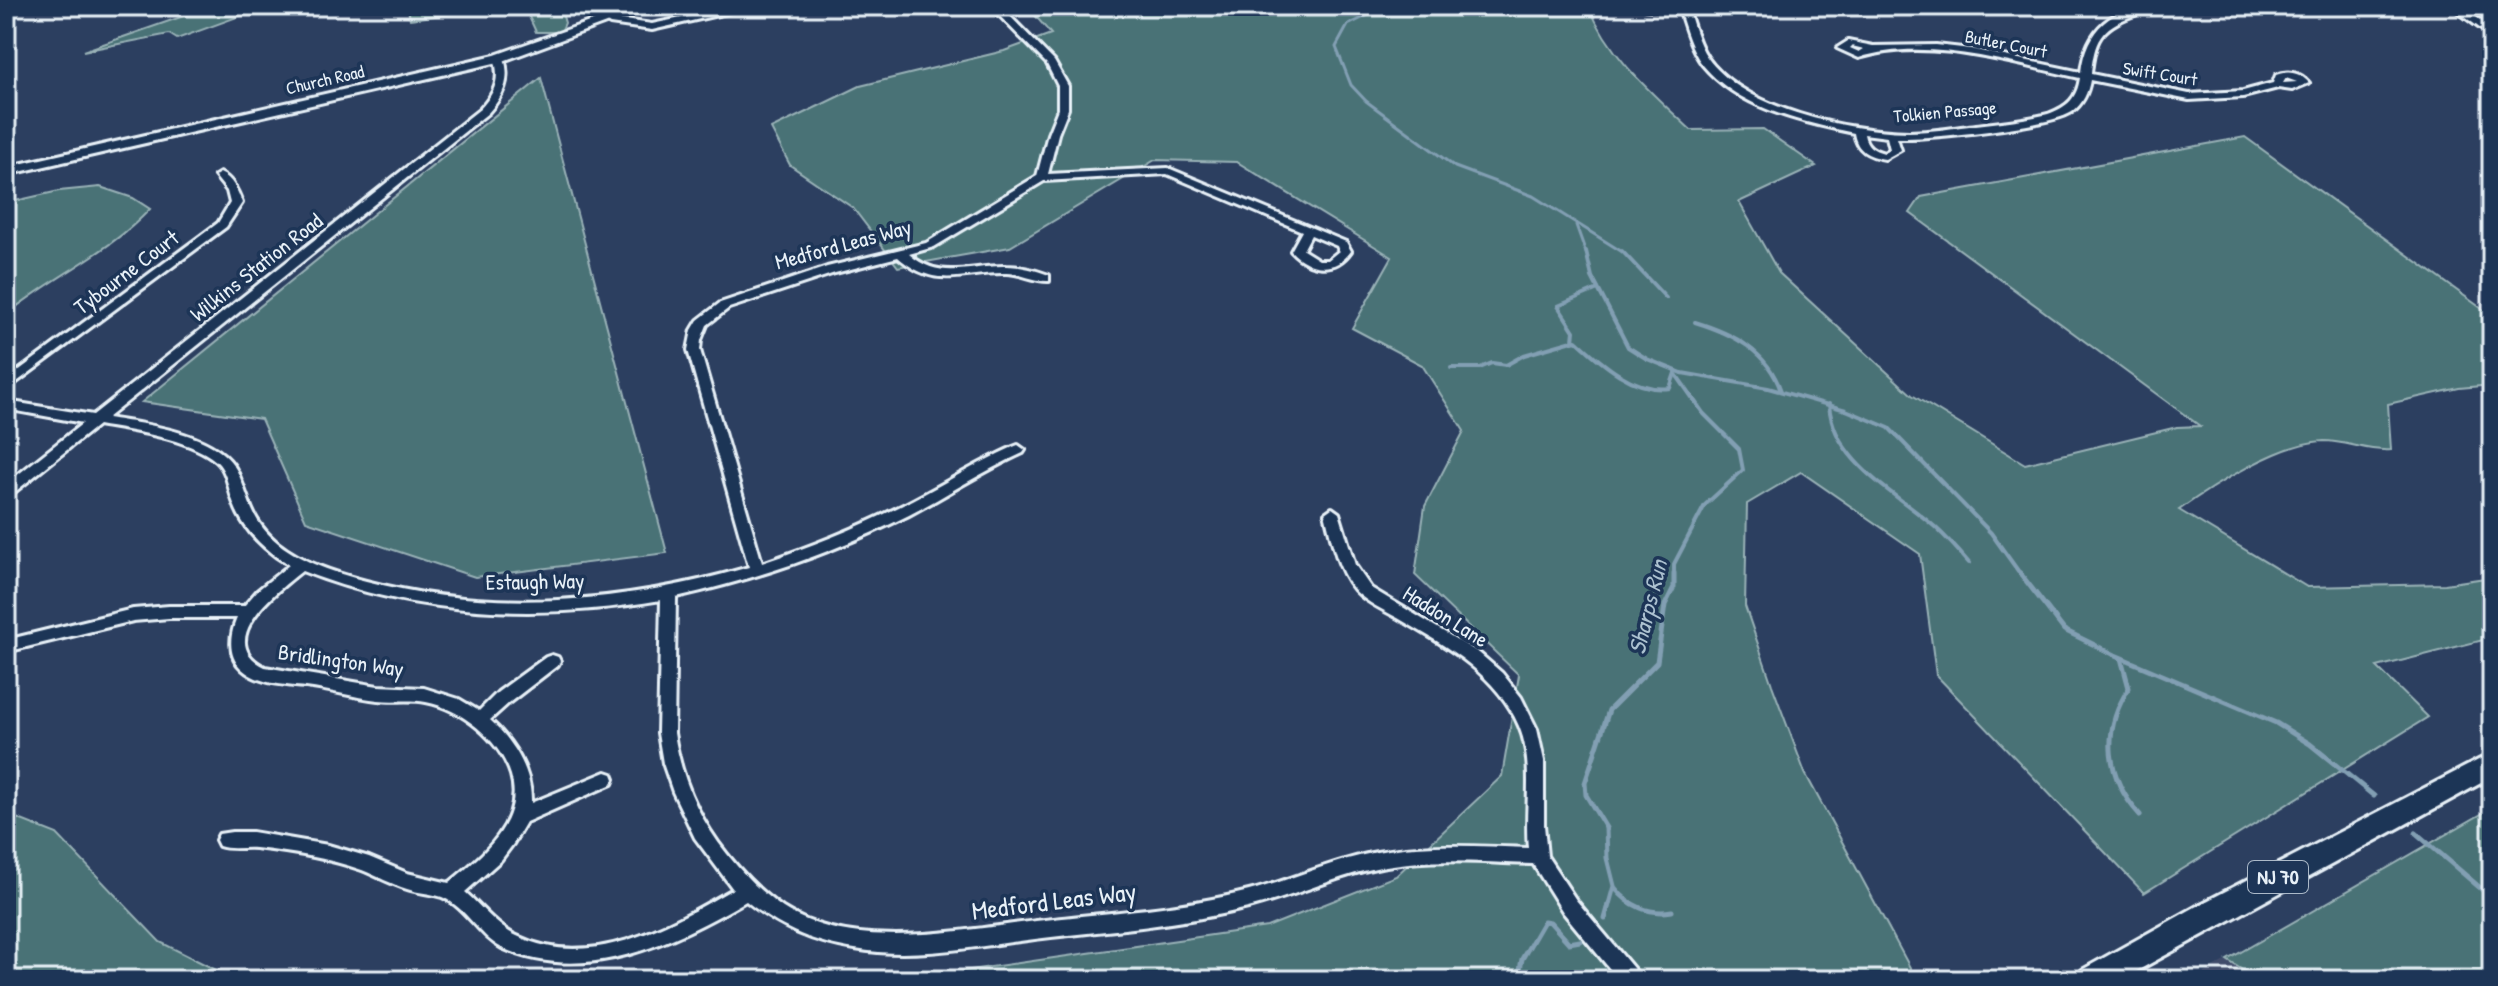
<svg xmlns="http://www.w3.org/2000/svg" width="2498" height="986" font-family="'Patrick Hand',sans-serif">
  <rect width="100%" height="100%" fill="#2c3f60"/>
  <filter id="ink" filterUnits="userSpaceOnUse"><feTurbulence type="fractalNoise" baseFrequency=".0125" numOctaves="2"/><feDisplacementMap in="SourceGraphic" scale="16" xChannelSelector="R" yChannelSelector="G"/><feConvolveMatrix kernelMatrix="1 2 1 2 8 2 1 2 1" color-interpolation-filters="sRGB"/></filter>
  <g filter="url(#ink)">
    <path fill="#3f4b6a" d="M2227,960L2258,980H2193Z"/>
    <g fill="#4a7276" stroke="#99b2b7" stroke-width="2">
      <path d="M202,6H267L177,39L169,34L83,51L204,9Z"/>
      <path d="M414,6H481L469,12L410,19L408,9Z"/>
      <path d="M524,6H560L565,23L561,32H536Z"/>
      <path d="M1027,6H1589C1609,57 1652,93 1691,130L1763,129L1816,166L1739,202L1779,273L1912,395L2025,464L2177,427L2200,426L1910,213L1921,197L2245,137L2492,316V385L2459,388L2388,404L2391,450C2367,452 2347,441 2324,441C2282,442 2212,486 2179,510L2307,587L2445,584L2492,577V646L2483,640L2377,667L2428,717L2144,893L1936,675L1920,554L1801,472L1747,504L1745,606L1772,685L1805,773L1914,975L1908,980H901L1267,927L1396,876L1502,776L1519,675L1415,575L1425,506L1464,431L1422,365L1352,328L1392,257L1237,162L1155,160L1010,247L898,267L853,208L790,165L771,129L860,86L1004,51L1051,34Z"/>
      <path d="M541,78L667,553L475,577L306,521L261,419L142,402Z"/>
      <path d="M100,187L133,198L150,209C109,253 52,277 6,315V203L59,191Z"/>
      <path d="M2492,808V980H2258L2227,960Z"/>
      <path d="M6,814L57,834L160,942L236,980H6Z"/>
    </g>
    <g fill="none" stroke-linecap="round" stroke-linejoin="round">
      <g stroke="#829fb3" stroke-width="3">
        <path d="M1387,6L1348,25L1336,47L1351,85L1366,101L1455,167L1533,196L1624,253"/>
        <path d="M1576,225L1586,253"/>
      </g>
      <g stroke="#829fb3" stroke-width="4">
        <path d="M1586,251L1592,277L1628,347L1647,359L1682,373L1768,388L1846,410L1889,428L1991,533L2021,575"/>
        <path d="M1622,251L1666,298"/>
        <path d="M1695,322C1734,334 1767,351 1781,391"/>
        <path d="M1573,340L1574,331L1558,306L1598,289"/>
        <path d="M1451,368H1480L1492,363L1506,365L1524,355L1576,340C1601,363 1634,393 1670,388L1675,373"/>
        <path d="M1829,404C1833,462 1895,492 1935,527C1947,538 1958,550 1969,563"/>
        <path d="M1674,575V564L1705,505L1743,470L1739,449L1703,413L1675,373"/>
      </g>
      <g stroke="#829fb3" stroke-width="5">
        <path d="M2020,573L2064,630L2115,655L2276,723L2310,744L2374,796"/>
        <path d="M2121,658L2129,688C2101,731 2106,778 2140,815"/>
        <path d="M2416,833L2492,898"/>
        <path d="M1615,888C1629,906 1649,915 1672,911"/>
        <path d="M1605,919L1614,886L1607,858L1606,828L1586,795L1585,783L1609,710L1657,662L1665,605L1674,587V573"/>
        <path d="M1518,980L1522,959L1544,921L1550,922L1569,943L1580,941"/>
      </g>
      <g stroke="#e8f1f8" stroke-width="6">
        <g id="minor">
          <path d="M739,6H757L652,30L610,24L605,21L610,18L652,24Z"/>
          <path d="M990,6H1000L1054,61L1068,86V109L1058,134L1048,174L1168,168L1346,242L1351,251C1335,274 1309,270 1291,251L1302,231L1167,174L1044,181L934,247L909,254C941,282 969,265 1006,266C1021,266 1035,270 1049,275V281C1035,282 1021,273 1006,273C961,272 937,291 898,257L835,273L729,308L707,325L701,340L700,350L762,563C809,547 855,529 899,507C938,488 974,464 1013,447L1018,445L1025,450L1023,453C983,471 947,495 909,515C835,552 757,579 676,597L674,733C681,778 698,818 727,854C743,874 761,893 783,908C855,954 965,929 1045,920C1113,912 1182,908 1249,891C1292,880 1333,860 1377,852C1426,843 1477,846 1528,848C1524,808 1535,764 1519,726C1498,676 1448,647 1403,621C1390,613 1373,606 1361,596C1338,577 1332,540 1325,513L1332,508L1339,513L1355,565L1371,588L1479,653L1502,673L1521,697L1537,729L1544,761V825L1547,856L1576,900L1638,974L1640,980H1619L1563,912L1533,864C1487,863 1439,858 1393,865C1343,872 1297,896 1248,908C1181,925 1111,930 1043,938C983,945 916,960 855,949C812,942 780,928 746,901C673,943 586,986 502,948C479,936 466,907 442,897C431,893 418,893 407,889C391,884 377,876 362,870C328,858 290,852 255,848C243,847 230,850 219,846L216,840L219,834L232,832H252L328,845L369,857L407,873L449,883C482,856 525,822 511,775C500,740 462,709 426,702C410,699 394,702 378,700C353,697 330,690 306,687C285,685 258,684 242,669C227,656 230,634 237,618H169L133,621L6,652V640L133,609L169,606H244L258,590L289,565C264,550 242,529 233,501C228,488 227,470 216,461C189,438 132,431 98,425L11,495L6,496V484L83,423L6,409V401L93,415L480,109C495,93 501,79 494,58L499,55L504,58C511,81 503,96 488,113L107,418C145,424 219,433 237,471C251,501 249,519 278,543C303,563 336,573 366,581C491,614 626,603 749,567L688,350L692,330L698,320L720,303L827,267L926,243L1037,176L1048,134L1058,109V86L1047,64ZM1311,235L1337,246L1339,251L1328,260H1319L1303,250ZM302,571C416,616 541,621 661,600L658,733L663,763L673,792L695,838L733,889C670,925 591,972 517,936C497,927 482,907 465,892L501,860L513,844L526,822L612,784L614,779L612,774L606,772L531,803C532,771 514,742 490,720L510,702L558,665L560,661L558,657L552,655L546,657L498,692L479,711L459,699L424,688L378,686L265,667C212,641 278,590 302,571Z"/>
          <path d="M1640,6H1687C1693,23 1697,42 1707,57C1744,110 1849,131 1909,132C1931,132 1953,128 1976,125C2000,122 2025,120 2048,114C2068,107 2077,98 2080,78C2013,64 1926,36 1859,58L1837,48L1848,41L1873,46L1936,45L1971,49L2081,72C2086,29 2112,6 2156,6C2149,10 2140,13 2132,16C2100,28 2094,41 2091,74L2189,94L2243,91L2273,83L2276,75C2288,70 2300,72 2309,83L2292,90L2278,88L2243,97L2189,100L2090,80C2088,92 2083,104 2072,112C2049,127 1928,139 1897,138L1901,150L1885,159C1868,156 1857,151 1854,133C1801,122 1738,108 1702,64C1691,49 1686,30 1680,12L1645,9ZM1852,46L1864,49L1859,52L1850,48ZM2286,78L2297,82L2283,83ZM1864,134L1887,137L1890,149L1884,153C1873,150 1866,146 1864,134Z"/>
          <path d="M2450,6H2461L2492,29V37Z"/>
          <path d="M220,173C232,178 238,191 242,203L226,227L6,390V380L218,223L230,203L227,191L215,176Z"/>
        </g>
      </g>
      <g stroke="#e8f1f8" stroke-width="6">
        <path id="major" d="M635,6H652L503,61L6,175V167L495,55Z"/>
      </g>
      <g stroke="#e8f1f8" stroke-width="6">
        <path id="highway" d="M2492,753V777L2120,980H2077L2082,970L2197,906Z"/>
      </g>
      <use href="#minor" fill="#1d3557" fill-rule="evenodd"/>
      <use href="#major" fill="#1d3557" fill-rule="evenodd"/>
      <use href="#highway" fill="#1d3557" fill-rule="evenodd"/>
    </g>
  </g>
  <g text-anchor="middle" stroke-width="7" stroke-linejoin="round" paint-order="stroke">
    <g font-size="18" fill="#e8f1f8" stroke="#1d3557">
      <text transform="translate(2006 44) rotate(11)" y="6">Butler Court</text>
      <text transform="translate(2160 74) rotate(9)" y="6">Swift Court</text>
      <text transform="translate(325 80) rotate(-13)" y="6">Church Road</text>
      <text transform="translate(1945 112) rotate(-5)" y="6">Tolkien Passage</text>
    </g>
    <rect fill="#1d3557" stroke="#abb9c8" stroke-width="2" x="2248" y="861" width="60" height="32" rx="6"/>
    <g font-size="20" font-weight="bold" fill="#e8f1f8">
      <text x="2278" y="884">NJ 70</text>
    </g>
    <g font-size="22" fill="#e8f1f8" stroke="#1d3557">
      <text transform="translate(843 244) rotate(-15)" y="8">Medford Leas Way</text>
      <text transform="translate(256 267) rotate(-38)" y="8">Wilkins Station Road</text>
      <text transform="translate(126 272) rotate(-37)" y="8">Tybourne Court</text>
      <text transform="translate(535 581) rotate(-1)" y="8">Estaugh Way</text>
      <text transform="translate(1446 616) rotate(32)" y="8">Haddon Lane</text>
      <text transform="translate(341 660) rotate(8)" y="8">Bridlington Way</text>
    </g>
    <g font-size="24" font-style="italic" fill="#acc1d0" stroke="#1d3557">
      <text transform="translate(1648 607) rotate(-76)" y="8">Sharps Run</text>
    </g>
    <g font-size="26" fill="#e8f1f8" stroke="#1d3557">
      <text transform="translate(1054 901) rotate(-7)" y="9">Medford Leas Way</text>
    </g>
  </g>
  <rect width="2498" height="986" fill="none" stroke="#1d3557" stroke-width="32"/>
  <rect x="16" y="16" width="2466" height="954" fill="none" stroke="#e8f1f8" stroke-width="3" filter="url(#ink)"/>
</svg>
